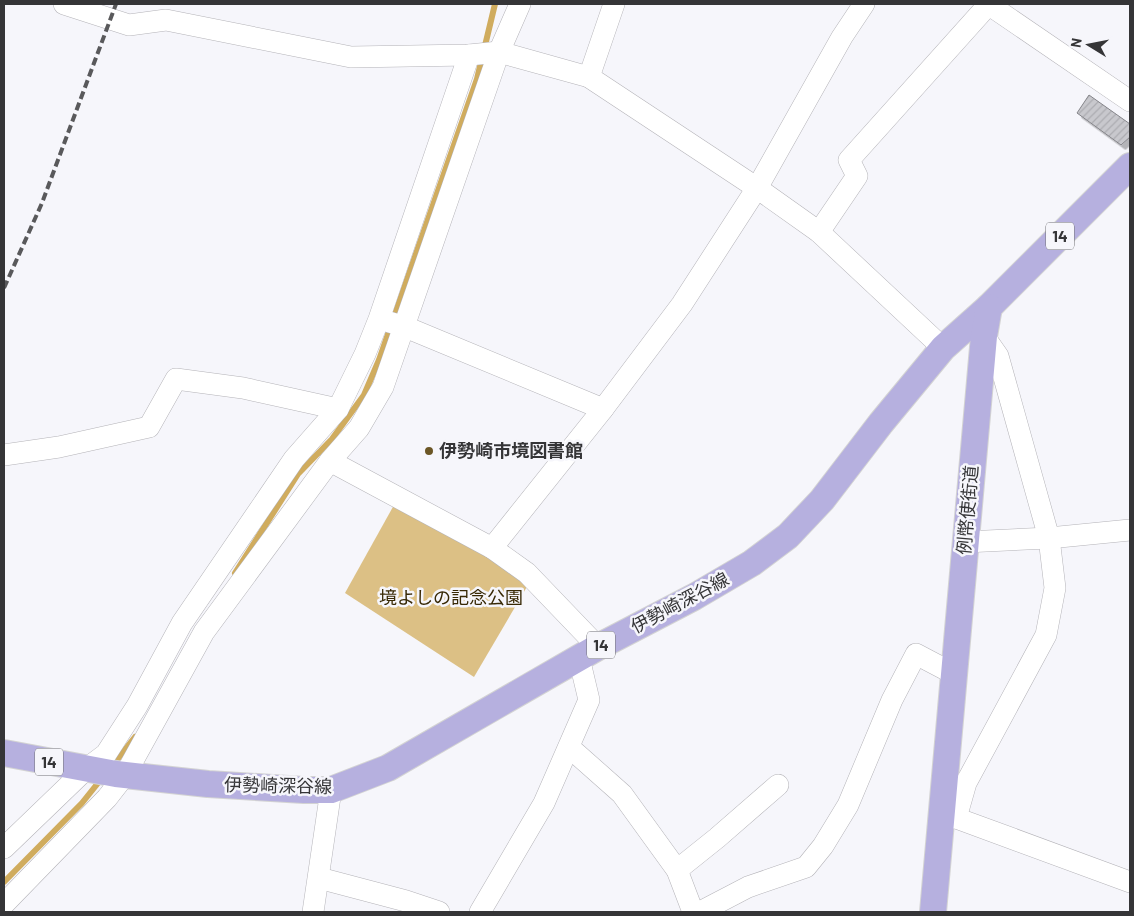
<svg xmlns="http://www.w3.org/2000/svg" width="1134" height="916" font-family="Barlow,'Noto Sans JP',sans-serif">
  <defs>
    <pattern id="building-hatch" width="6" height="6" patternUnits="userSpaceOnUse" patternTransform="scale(1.25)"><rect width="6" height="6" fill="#c8c8cd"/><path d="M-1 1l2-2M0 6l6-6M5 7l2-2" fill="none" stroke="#acacb1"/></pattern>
    <filter id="shadow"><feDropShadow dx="4.5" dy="4.5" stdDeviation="0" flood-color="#0004"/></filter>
  </defs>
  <rect width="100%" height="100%" fill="#f6f6fb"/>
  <path fill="#dcc085" d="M394,505L496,560L528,585L474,677L345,593Z"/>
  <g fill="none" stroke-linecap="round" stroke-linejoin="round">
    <g stroke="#d0ac5e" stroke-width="6">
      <path d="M235,573L298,474L332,439L364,395L379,360L477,79L495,4"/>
      <path d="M112,766L135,737"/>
      <path d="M4,882L82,803L102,778"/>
    </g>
  </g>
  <path fill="url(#building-hatch)" stroke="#848489" filter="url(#shadow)" d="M1089,95L1130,124V137L1121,145L1077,113Z"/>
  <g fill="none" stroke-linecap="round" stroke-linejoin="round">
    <g stroke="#b4b3b8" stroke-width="22">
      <g id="minor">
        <path d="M64,4L129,25L166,20L351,57L469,55L499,52L589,77L757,188L819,232L943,348"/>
        <path d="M988,4L1130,101"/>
        <path d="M589,77L614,4"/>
        <path d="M819,232L857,176L849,160L989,4"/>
        <path d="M389,322L403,326L603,409"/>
        <path d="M4,455L59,447L149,427L176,379L243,388L338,409"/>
        <path d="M330,461L492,548L527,573L598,647"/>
        <path d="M965,542L1049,538L1130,530"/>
        <path d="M492,548L603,409L682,304L757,188L842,37L864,4"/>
        <path d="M569,747L622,794L677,870L693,912"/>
        <path d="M942,816L956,818L1130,882"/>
        <path d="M956,818L966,783L1046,635L1055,588L1049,538L998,356L984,336"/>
        <path d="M4,848L86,769L106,754L137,706L182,623L294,459L338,409L365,354L379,319L469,55"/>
        <path d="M677,870L717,838L778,785"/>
        <path d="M319,878L406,901L439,912"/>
        <path d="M4,904L107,798L125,775L204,632L330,461L359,428L383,387L499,52L520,4"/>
        <path d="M313,912L331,790"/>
        <path d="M480,912L544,803L589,700L579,658"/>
        <path d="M700,912L748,887L806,867L823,846L848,805L892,700L916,654L954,674"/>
      </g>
    </g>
    <g stroke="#d3d3d3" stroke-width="28">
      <g id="major">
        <path d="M4,753L116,774L208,784L304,790H331L388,768L598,647L694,597L752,563L788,536L822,500L881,423L943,348L989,307L1130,166"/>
        <path d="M933,912L984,336L989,307"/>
      </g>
    </g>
    <use href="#minor" stroke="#fff" stroke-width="21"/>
    <use href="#major" stroke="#b6b0df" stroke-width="26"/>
    <path stroke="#59595b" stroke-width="4" stroke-dasharray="8 4" stroke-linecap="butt" d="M4,288L42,203L116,4"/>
  </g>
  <circle fill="#6b5625" stroke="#f6f6fb" stroke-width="2" cx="429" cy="451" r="5"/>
  <g text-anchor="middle" stroke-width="5" stroke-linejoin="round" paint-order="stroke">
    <g fill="#f6f6fb" stroke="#6f6f72" stroke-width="1">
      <rect x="1046" y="222.5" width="28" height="27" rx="4"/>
      <rect x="587" y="631.5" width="28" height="27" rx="4"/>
      <rect x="35" y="748.5" width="28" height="27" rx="4"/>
    </g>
    <g font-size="16" font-weight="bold" fill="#353537">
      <text x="1060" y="242">14</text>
      <text x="601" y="651">14</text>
      <text x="49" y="768">14</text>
    </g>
    <g font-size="18" font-weight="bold" fill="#353537" stroke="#f6f6fb" text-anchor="start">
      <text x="439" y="457">伊勢崎市境図書館</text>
    </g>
    <g font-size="18" fill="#353537" stroke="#f6f6fb">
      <text transform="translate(968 510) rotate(-85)" y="6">例幣使街道</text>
      <text transform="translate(680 603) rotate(-28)" y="6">伊勢崎深谷線</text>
      <text transform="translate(278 786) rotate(1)" y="6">伊勢崎深谷線</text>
    </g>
    <g font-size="18" fill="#382905" stroke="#f6f6fb">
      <text x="451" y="604">境よしの記念公園</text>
    </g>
  </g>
  <rect width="1134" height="916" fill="none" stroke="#353537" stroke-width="10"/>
  <g transform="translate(1089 45) rotate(280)" stroke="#f6f6fb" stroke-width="4" paint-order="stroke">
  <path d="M0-4L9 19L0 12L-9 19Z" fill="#353537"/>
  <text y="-8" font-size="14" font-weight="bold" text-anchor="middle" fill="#353537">N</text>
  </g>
</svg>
